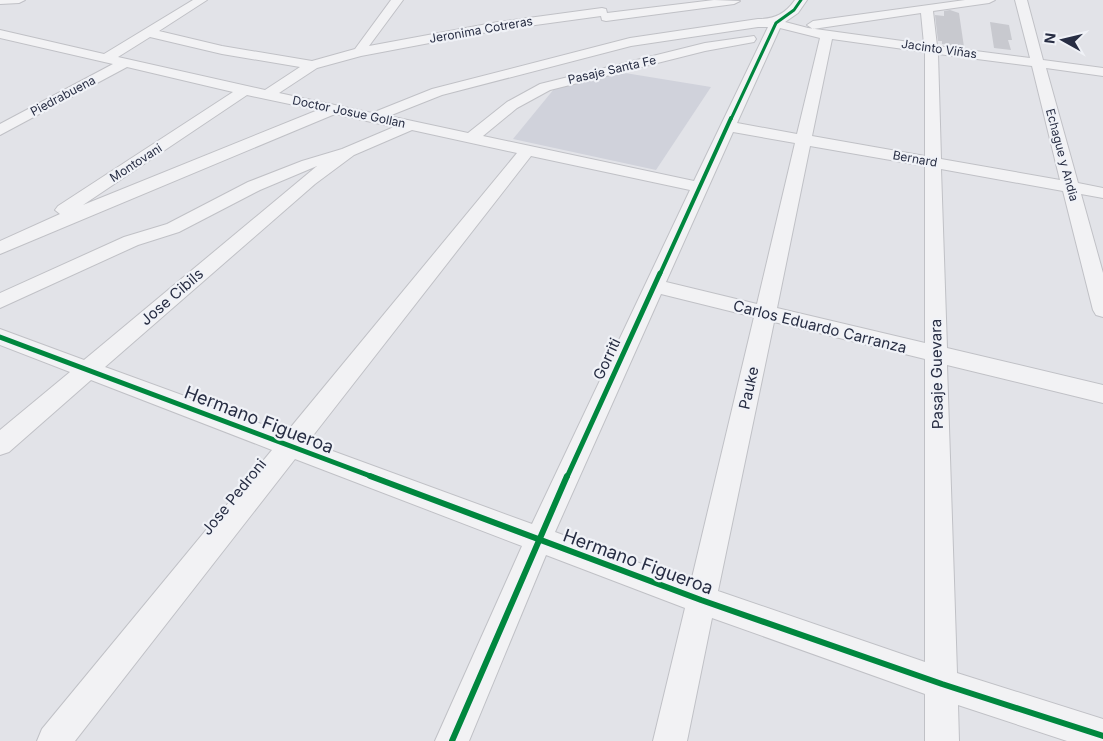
<svg xmlns="http://www.w3.org/2000/svg" width="1103" height="741" font-family="Inter,sans-serif">
  <rect width="100%" height="100%" fill="#e2e3e8"/>
  <path fill="#d0d2db" d="M619,72L711,87L656,170L513,139L554,89Z"/>
  <g fill="#c8c9cf">
    <path d="M950,10L959,13L964,47L942,44V41H938L935,15L944,16V11Z"/>
    <path d="M990,22L1009,25L1012,40H1008L1011,50L994,48Z"/>
  </g>
  <g fill="none" stroke-linecap="round" stroke-linejoin="round">
    <g stroke="#c0c1c6" stroke-width="2">
      <g id="minor">
        <path d="M0,0H25L19,3L0,4Z"/>
        <path d="M193,0H207L159,31L222,46L312,61L355,49L391,0H403L369,46L498,22L602,8L606,9L607,13L714,0L740,1L734,4L606,21L602,20L601,16L498,30L361,56L317,68L279,93L372,113L432,89L630,38L758,19C775,19 785,14 795,0H807L798,13L785,22L808,28L924,44L921,13L813,29L807,25L813,21L965,0H995L989,3L933,11L937,46L1030,58L1015,0H1027L1043,60L1103,68V76L1046,68L1078,183L1103,188V198L1081,194L1103,273V317L1096,315L1093,310L1063,191L941,169L947,348L1103,385V403L947,365L957,673L1103,719V741H1067L958,705L959,741H925V694L712,618L687,741H653L685,608L546,555L469,741H435L522,546L295,459L75,741H37L42,729L272,450L91,380L9,452L0,455V430L70,372L0,345V329L84,360L317,166L260,190L179,232L138,245L0,308V293L124,237L167,224L248,182L302,161L342,149L394,127L335,114L0,254V241L60,214L55,210L58,206L233,92L127,67L0,135V124L113,64L0,38V30L104,54ZM758,27H768L694,181L483,136L517,108L550,90L705,51L754,42L756,39L754,36L705,43L540,84L507,102L468,133L389,116L442,95L631,46ZM780,28L820,38L797,134L737,123ZM150,37L222,54L300,67L265,90L118,57ZM832,39L925,52V156L812,136ZM938,54L1032,66L1060,180L941,159ZM247,95L318,110L83,205ZM412,130L517,153L286,433L105,367L315,184L354,155ZM733,132L795,143L757,304L666,282ZM810,146L925,166V343L777,308ZM531,156L690,190L532,524L308,442ZM661,294L754,317L691,582L555,532ZM774,322L925,359V662L718,591Z"/>
      </g>
    </g>
    <use href="#minor" fill="#f2f2f4" fill-rule="evenodd"/>
    <g stroke="#f0f2f7" stroke-width="5">
      <path id="cycleway-far3" d="M731,119L776,23L794,10L801,0"/>
    </g>
    <g stroke="#f0f2f7" stroke-width="6">
      <path id="cycleway-far2" d="M660,274L731,118"/>
    </g>
    <g stroke="#f0f2f7" stroke-width="8">
      <g id="cycleway-far1">
        <path d="M0,337L373,477"/>
        <path d="M567,477L660,273"/>
      </g>
    </g>
    <g stroke="#f0f2f7" stroke-width="9">
      <g id="cycleway">
        <path d="M370,476L701,600L942,684L1103,736"/>
        <path d="M452,741L567,476"/>
      </g>
    </g>
    <use href="#cycleway-far3" stroke="#00873e" stroke-width="3"/>
    <use href="#cycleway-far2" stroke="#00873e" stroke-width="4"/>
    <use href="#cycleway-far1" stroke="#00873e" stroke-width="5"/>
    <use href="#cycleway" stroke="#00873e" stroke-width="6"/>
  </g>
  <g text-anchor="middle" stroke-width="4.5" stroke-linejoin="round" paint-order="stroke">
    <g font-size="12" fill="#272d43" stroke="#f0f2f7">
      <text transform="translate(481 30) rotate(-10)" y="4">Jeronima Cotreras</text>
      <text transform="translate(939 49) rotate(8)" y="4">Jacinto Viñas</text>
      <text transform="translate(612 70) rotate(-13)" y="4">Pasaje Santa Fe</text>
      <text transform="translate(63 96) rotate(-28)" y="4">Piedrabuena</text>
      <text transform="translate(349 112) rotate(12)" y="4">Doctor Josue Gollan</text>
      <text transform="translate(1062 155) rotate(75)" y="4">Echague y Andia</text>
      <text transform="translate(915 159) rotate(10)" y="4">Bernard</text>
      <text transform="translate(136 163) rotate(-33)" y="4">Montovani</text>
    </g>
    <g font-size="15" fill="#272d43" stroke="#f0f2f7">
      <text transform="translate(172 297) rotate(-41)" y="5">Jose Cibils</text>
      <text transform="translate(820 327) rotate(14)" y="5">Carlos Eduardo Carranza</text>
      <text transform="translate(607 359) rotate(-65)" y="5">Gorriti</text>
      <text transform="translate(937 374) rotate(-91)" y="5">Pasaje Guevara</text>
      <text transform="translate(749 388) rotate(-77)" y="5">Pauke</text>
      <text transform="translate(234 497) rotate(-51)" y="5">Jose Pedroni</text>
    </g>
    <g font-size="18" fill="#272d43" stroke="#f0f2f7">
      <text transform="translate(259 420) rotate(21)" y="6">Hermano Figueroa</text>
      <text transform="translate(638 562) rotate(20)" y="6">Hermano Figueroa</text>
    </g>
  </g>
  <g transform="translate(1063 40) rotate(278)" stroke="#f0f2f7" stroke-width="4" paint-order="stroke">
  <path d="M0-4L9 19L0 12L-9 19Z" fill="#272d43"/>
  <text y="-8" font-size="14" font-weight="bold" text-anchor="middle" fill="#272d43">N</text>
  </g>
</svg>
